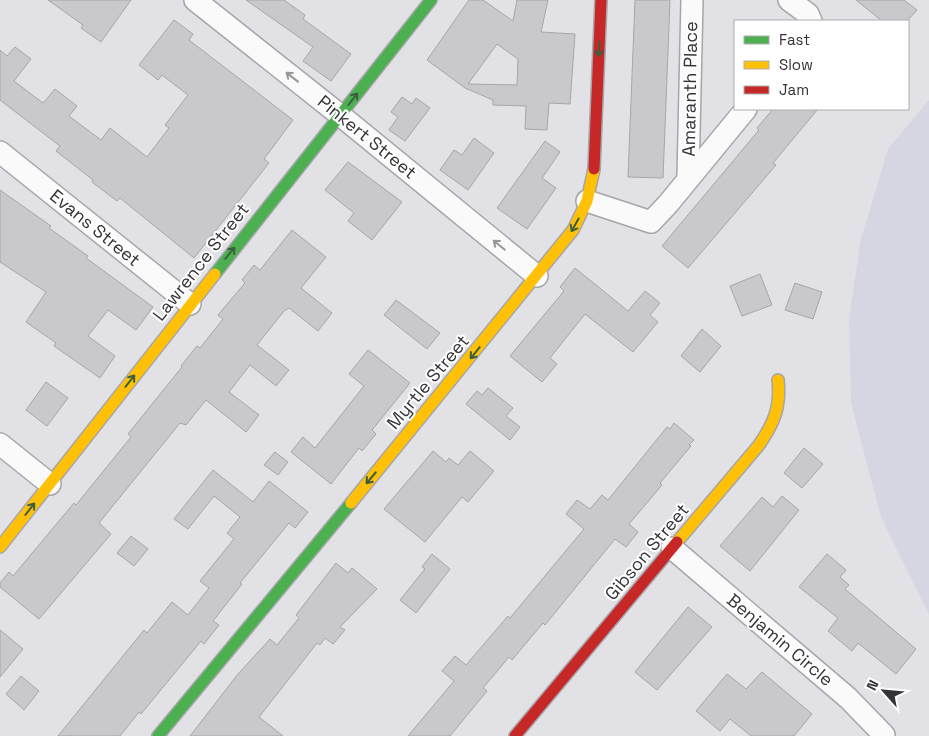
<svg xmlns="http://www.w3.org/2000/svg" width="929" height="736" font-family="'Space Grotesk',sans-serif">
  <rect width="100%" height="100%" fill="#e1e1e6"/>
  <path fill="#d6d6e2" d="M929,100V614L881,517L851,403L849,318L861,239L888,149Z"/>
  <g fill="#c9c9cd" stroke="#a6a6aa" fill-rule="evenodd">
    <path d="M48,0H131L101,42L81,28L83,25Z"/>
    <path d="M246,0H284L305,15L303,19L351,54L331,81L303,61L313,47Z"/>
    <path d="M469,0H483L513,21L517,0H548L541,32L575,34L570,104L549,103L547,130L525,129L526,106L493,105V100L465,88L427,60ZM497,44L518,59L517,85L468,84Z"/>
    <path d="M635,0H670L663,178L628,177Z"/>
    <path d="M856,0H904L917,10L907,21H882Z"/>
    <path d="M174,20L193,34L189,40L293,120L264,159L269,163L194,258L120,198L117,201L92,182L93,180L56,151L60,146L0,100V50L7,56L15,47L31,59L14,81L43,103L55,89L77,106L69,116L101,140L110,128L147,157L169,128L165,125L188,95L162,75L158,80L139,65Z"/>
    <path d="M402,97L412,104L416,98L430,108L405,141L389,130L398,117L391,112Z"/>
    <path d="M773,109H818L773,163L776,165L688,268L662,246L759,130L757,128Z"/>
    <path d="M474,138L494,153L468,190L440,170L454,150L462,155Z"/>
    <path d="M545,141L560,152L542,178L556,188L527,229L497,208Z"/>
    <path d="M348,162L402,202L372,240L348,221L354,213L325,190Z"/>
    <path d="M0,190L51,226L49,228L88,256L86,258L153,307L136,330L108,310L88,336L115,356L100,378L54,346L56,343L26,322L46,292L0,262Z"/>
    <path d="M292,230L326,257L301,288L332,313L318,331L289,308L284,311L257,345L289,370L276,386L250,365L229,392L259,415L246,432L206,400L186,425L180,423L99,523L111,534L39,619L0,587V583L9,572L13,576L74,503L76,505L131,437L128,434L182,367L181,366L197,346L200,348L223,319L218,315L245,283L242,280L254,265L260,270Z"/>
    <path d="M575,268L628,311L645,291L660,303L650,315L658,322L633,352L585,314L550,358L557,364L542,382L510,356L564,291L560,287Z"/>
    <path d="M760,274L772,305L742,316L730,286Z"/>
    <path d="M795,283L822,292L813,319L785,310Z"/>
    <path d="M396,300L440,333L427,349L384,315Z"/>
    <path d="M702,329L721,346L700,372L681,356Z"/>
    <path d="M368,350L410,383L372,430L376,434L362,451L359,448L331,484L291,452L303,437L315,448L364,386L349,374Z"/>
    <path d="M46,382L68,398L47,426L26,410Z"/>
    <path d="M488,388L513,408L506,416L520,427L510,440L466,404L477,391L482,395Z"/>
    <path d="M674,423L694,440L689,445L691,446L660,483L662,485L629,524L638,532L626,547L615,539L545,625L543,623L512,660L509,657L483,688L487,691L450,736H408L454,681L442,671L455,656L466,665L508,616L510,618L584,529L566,514L577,500L590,509L602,495L608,500L667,427L670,429Z"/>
    <path d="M804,448L823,464L802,488L784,473Z"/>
    <path d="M433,451L446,462L449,458L458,465L470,451L494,471L468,502L462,497L425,542L384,509Z"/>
    <path d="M275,452L288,462L278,475L264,465Z"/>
    <path d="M213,470L253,502L269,481L308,512L295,528L289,523L240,583L242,584L213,621L219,625L204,644L201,641L141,714L139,712L120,736H58L144,630L147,633L172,602L188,615L209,588L200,581L234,539L227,533L240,517L214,496L188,529L174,519Z"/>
    <path d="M782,496L799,510L750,571L720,546L762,497L773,507Z"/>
    <path d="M131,536L148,549L134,566L117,553Z"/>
    <path d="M432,554L450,569L416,613L400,600L425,569L422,567Z"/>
    <path d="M827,554L846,570L840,577L849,585L845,589L916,649L896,674L858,643L852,651L828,631L838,618L799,587Z"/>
    <path d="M336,563L348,573L352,568L377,589L340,627L345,630L333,644L325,638L320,645L317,643L259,717L283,736H190L238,674L270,639L277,645L299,618L296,615Z"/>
    <path d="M688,607L712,627L657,690L635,672Z"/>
    <path d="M0,630L23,649L0,677Z"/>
    <path d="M762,672L812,714L794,736H751L730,719L720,731L696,711L727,674L746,689Z"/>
    <path d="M21,676L39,691L24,710L6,694Z"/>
  </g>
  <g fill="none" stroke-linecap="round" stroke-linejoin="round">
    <g stroke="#a6a6aa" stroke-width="24">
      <g id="street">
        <path d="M195,0L340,115L537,276"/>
        <path d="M789,0L808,14L811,21"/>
        <path d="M0,152L190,304"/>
        <path d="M688,178L692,0"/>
        <path d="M587,201L651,222L668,204L746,109"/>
        <path d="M0,444L50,484"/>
        <path d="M672,548L848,698L884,735"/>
      </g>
    </g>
    <g stroke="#a6a6aa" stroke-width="14">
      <g id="fast">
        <path d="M215,274L431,0"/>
        <path d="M158,736L351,503"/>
      </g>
    </g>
    <g stroke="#a6a6aa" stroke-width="14">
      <g id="slow">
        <path d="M351,503L573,230L587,201L594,169"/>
        <path d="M677,542L759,445C774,423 781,407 778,380"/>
        <path d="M0,547L215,274"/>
      </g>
    </g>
    <g stroke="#a6a6aa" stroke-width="14">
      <g id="jam">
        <path d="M594,169L601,0"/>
        <path d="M515,736L677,542"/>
      </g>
    </g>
    <use href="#street" stroke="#fafafb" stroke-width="21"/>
    <use href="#fast" stroke="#4caf50" stroke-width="11"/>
    <use href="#slow" stroke="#ffc107" stroke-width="11"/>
    <use href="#jam" stroke="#c62828" stroke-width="11"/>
  </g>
  <defs><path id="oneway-shaft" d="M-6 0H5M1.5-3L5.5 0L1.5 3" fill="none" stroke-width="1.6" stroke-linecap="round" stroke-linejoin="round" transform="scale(1.25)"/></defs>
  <g stroke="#3c5f40">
    <use href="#oneway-shaft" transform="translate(599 49) rotate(92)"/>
    <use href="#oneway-shaft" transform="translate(353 99) rotate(-52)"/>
    <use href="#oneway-shaft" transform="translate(575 225) rotate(119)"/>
    <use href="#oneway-shaft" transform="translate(230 253) rotate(-51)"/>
    <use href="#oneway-shaft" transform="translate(475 353) rotate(129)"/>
    <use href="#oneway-shaft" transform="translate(130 381) rotate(-52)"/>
    <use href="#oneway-shaft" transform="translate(371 478) rotate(130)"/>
    <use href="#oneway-shaft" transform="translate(30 509) rotate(-52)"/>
  </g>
  <g stroke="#97979a">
    <use href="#oneway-shaft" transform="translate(292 77) rotate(-142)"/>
    <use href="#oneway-shaft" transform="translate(499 245) rotate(-141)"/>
  </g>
  <g text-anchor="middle" stroke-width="4" stroke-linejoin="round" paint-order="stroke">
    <g font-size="18" fill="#343438" stroke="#fff">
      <text transform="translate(690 89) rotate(-89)" y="6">Amaranth Place</text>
      <text transform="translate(367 137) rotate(39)" y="6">Pinkert Street</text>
      <text transform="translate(95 228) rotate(39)" y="6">Evans Street</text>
      <text transform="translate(201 262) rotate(-52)" y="6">Lawrence Street</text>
      <text transform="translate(428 382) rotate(-50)" y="6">Myrtle Street</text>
      <text transform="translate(647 552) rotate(-50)" y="6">Gibson Street</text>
      <text transform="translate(780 640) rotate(40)" y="6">Benjamin Circle</text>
    </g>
  </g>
  <rect x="734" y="20" width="175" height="90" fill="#ffffff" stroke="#aeaeaf"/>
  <rect x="744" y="36" width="25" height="8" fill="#4caf50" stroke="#aeaeaf"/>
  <text x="779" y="45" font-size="15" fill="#343438">Fast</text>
  <rect x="744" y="61" width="25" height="8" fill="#ffc107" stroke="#aeaeaf"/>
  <text x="779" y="70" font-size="15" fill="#343438">Slow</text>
  <rect x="744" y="86" width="25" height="8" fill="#c62828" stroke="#aeaeaf"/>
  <text x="779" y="95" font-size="15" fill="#343438">Jam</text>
  <g transform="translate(884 691) rotate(297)" stroke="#ffffff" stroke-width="4" paint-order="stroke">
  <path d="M0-4L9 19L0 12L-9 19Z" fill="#343438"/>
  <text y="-8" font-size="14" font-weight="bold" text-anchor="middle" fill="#343438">N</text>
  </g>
</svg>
